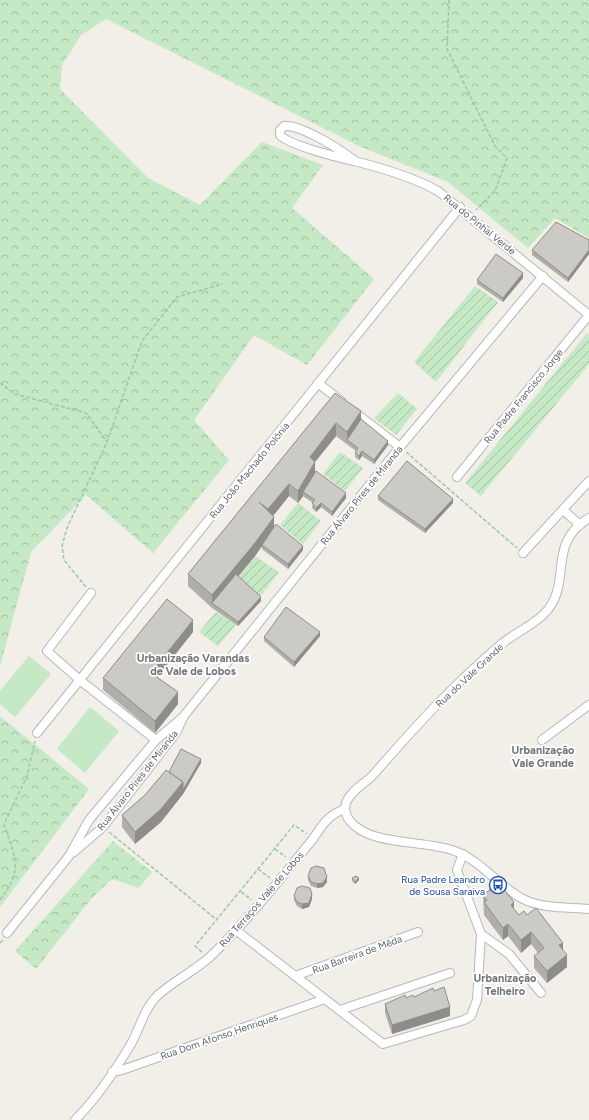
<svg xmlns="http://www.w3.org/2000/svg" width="589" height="1120" font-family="Figtree,sans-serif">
  <defs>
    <pattern id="forest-crowns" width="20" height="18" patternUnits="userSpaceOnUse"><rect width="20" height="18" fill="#c5e8c5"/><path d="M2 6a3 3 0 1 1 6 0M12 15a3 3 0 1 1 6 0" fill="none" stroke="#a3c0a4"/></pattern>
    <pattern id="garden-furrows" width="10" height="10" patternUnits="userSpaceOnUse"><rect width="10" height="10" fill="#c5e8c5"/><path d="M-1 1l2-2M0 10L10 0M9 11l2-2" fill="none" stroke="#a3c0a4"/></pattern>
  </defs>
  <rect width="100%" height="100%" fill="#f1efe8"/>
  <g fill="#c5e8c5">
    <path d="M29,656L51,674L15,717L0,704V691Z"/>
    <path d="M90,707L119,731L85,773L57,749Z"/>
  </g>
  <g fill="url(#forest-crowns)">
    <path d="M0,0H589V238L555,218L528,248L448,182L361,147L106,19L81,35L62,65L60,89L148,178L200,205L262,142L323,165L292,208L374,279L307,365L254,335L194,420L229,460L153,553L86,495L31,552L0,666Z"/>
    <path d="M0,716L89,789L0,907Z"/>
    <path d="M113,841L152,872L139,888L112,879L92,898L36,969L15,951Z"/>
  </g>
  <g fill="url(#garden-furrows)">
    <path d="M475,286L498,302L436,382L414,362Z"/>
    <path d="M587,333L589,335V364L481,496L465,483Z"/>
    <path d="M398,393L417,409L396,435L374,418Z"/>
    <path d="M340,452L363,468L345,491L323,474Z"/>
    <path d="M298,503L321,521L303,544L280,525Z"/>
    <path d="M255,556L279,572L260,597L239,577Z"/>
    <path d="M216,612L236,625L218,646L199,632Z"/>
  </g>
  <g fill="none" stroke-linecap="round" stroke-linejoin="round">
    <g stroke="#b5b8bc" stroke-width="10">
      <g id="minor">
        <path d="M355,161C341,150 301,124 284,126L280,130V135C288,145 340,158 354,161C382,168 413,177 438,191L589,315"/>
        <path d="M318,383L341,401"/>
        <path d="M353,411L400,447"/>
        <path d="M457,477L589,315"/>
        <path d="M563,510L580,525"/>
        <path d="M589,518C545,544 574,584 544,614C531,627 512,634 498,647C453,685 413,729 374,774C366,783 354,788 348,799C343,806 345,815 350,821C370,846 423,840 452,850C480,859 497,885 523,899C543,909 568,907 589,909"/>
        <path d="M523,553L589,481"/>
        <path d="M91,593L47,651L81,681L156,740"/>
        <path d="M37,733L460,207"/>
        <path d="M542,740L589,705"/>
        <path d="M74,852L103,827L176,733L183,718"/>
        <path d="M463,854L457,870L481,934L509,954L541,993"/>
        <path d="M237,931L383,1044L464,1020L471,1016L477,1000L481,934"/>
        <path d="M7,933L69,856L89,820L156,740L183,717L400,447L543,276"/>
        <path d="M295,976L418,932"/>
        <path d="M340,1010L450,973"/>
        <path d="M112,1072L122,1070L325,999"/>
        <path d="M75,1120C97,1098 115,1071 131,1044C140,1028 144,1009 157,996C173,981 195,971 211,956C248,920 280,879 313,839C322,825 329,814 345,809"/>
      </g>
    </g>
    <g stroke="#9cc7a9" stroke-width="1.5" stroke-dasharray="4 2" stroke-linecap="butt">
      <path d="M449,0L447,49L495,146L507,158L495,191L476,210"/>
      <path d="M0,383L15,394L86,413L107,442"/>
      <path d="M406,452L517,548"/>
      <path d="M86,587L64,560L62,546L67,528L107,442L142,341L177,297L223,284"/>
      <path d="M109,832L217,920"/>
      <path d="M275,849L286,857"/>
      <path d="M258,869L270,878"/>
      <path d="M241,892L252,900"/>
      <path d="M0,900C24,869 15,858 4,824L27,776L35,741"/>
      <path d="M0,943L3,940"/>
      <path d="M202,952L195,946L294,825L307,834"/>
    </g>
    <use href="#minor" stroke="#fff" stroke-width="8"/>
  </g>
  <g fill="#afaea9">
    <path d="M589,240V254L568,282L532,255V250Z"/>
    <path d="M523,278L503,302L477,284V280Z"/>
    <path d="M335,393L361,419L388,445L374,464L362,456L359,460L355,457V452L356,451L336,436L315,462V472L346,498L332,516L321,507L316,512L312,508L313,503L303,496L298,503L289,496L273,516L274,528L303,550L288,569L262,549V546L255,556L238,576L261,601L238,626L212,608L188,586V574Z"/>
    <path d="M378,496L453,503L425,533L378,500Z"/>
    <path d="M193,632L157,677L178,704L155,733L103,690V678Z"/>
    <path d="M320,636L294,667L264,641V637Z"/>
    <path d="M201,763L183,794L161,822L135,844L122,827V815L145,795L169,772Z"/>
    <path d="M308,876L327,882L323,887L317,888L311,886L308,880Z"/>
    <path d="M352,878L359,880L355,884L352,881Z"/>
    <path d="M483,895L514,910L519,915H527L563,950L567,967L547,983L534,968V956L538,953L531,944L521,953L508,936L503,940L484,915Z"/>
    <path d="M294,896L312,899L309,907L302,909L297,906L294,900Z"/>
    <path d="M434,991L450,1016L392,1034L385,1013V1004L406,998L414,997Z"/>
  </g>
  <g fill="#8f8d8a">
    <path d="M589,250V254L568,282V278Z"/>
    <path d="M523,273V278L503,302V298Z"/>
    <path d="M361,411V423L347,440V444V432Z"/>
    <path d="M336,423V436L315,462V474L303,492V496L298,503V491L310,457Z"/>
    <path d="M388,441V445L374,464V460Z"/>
    <path d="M362,451V456L359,460V456Z"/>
    <path d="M289,484V496L268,522V509Z"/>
    <path d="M346,493V498L332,516V512Z"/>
    <path d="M453,499V503L425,533V529Z"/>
    <path d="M321,503V507L316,512V508Z"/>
    <path d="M274,517V529L255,556L215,605L212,603V595Z"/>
    <path d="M303,546V550L288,569V564Z"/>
    <path d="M261,597V601L238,626V622Z"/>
    <path d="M193,620V632L151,685V673Z"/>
    <path d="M320,632V636L294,667V662Z"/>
    <path d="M178,692V704L155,733V721Z"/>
    <path d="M201,759V763L183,794L161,822L135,844V832L183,782Z"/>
    <path d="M327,877V882L323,887L317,888V884Z"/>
    <path d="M359,878V880L355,884V882Z"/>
    <path d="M312,894V899L309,907L302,909V904Z"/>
    <path d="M514,902V915L511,905Z"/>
    <path d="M508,924V936L503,940V928Z"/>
    <path d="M531,932V944L521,953V940Z"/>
    <path d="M563,943V955L559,945Z"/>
    <path d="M567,955V967L547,983V971Z"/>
    <path d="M450,1007V1016L392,1034V1025Z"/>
  </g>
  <g fill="#cccac5" stroke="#8f8d8a">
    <path d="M556,222L589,240V250L568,278L532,250Z"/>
    <path d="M496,254L523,273L503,298L477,280Z"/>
    <path d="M335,393L361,411L347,432L336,423L310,457L315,462L298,491L289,484L268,509L259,502L274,517L255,543L212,595L188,574Z"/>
    <path d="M361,419L388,441L374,460L362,451L359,456L355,452L358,448L347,440Z"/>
    <path d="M407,461L453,499L425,529L378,496Z"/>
    <path d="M316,471L346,493L332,512L321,503L316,508L312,503L315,500L303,492Z"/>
    <path d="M276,524L303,546L288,564L262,545Z"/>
    <path d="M236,574L261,597L238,622L212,603Z"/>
    <path d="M167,599L193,620L151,673L178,692L155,721L103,678Z"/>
    <path d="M286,607L320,632L294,662L264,637Z"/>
    <path d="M181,749L201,759L183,790V782L169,772Z"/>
    <path d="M166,770L183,782L161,809L135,832L122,815L145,795Z"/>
    <path d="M316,866L324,868L327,877L323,883L317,884L311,882L308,876L311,868Z"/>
    <path d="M356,876L359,878L355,882L352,878Z"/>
    <path d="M500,884L514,902L511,905L519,915L524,911L527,915L536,908L563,943L559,945L567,955L547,971L534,956L544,948L531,932L521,940L508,924L503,928L484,902L487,900L483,895L495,886L497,887Z"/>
    <path d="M302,886L310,888L312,894L309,903L302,904L297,902L294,896L297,888Z"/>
    <path d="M444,987L450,1007L392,1025L385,1004L405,995L406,998L413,995L414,997L433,988L434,991Z"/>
  </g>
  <defs>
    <g id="bus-ring" transform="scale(0.9)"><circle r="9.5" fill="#fff" stroke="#1a4fb4" stroke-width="1.5"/><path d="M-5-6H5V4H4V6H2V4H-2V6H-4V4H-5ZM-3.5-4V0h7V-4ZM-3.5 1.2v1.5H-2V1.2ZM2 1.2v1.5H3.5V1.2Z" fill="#1a4fb4"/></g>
  </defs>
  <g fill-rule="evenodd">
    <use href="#bus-ring" x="498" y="885"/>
  </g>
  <g text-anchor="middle" stroke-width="3.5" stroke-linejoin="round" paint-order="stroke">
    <g font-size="10" fill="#5f6368" stroke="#fff">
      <text transform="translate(480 224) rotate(39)" y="4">Rua do Pinhal Verde</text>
      <text transform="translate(523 396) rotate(-51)" y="4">Rua Padre Francisco Jorge</text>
      <text transform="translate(249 470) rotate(-51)" y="4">Rua João Machado Polónia</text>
      <text transform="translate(361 495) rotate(-51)" y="4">Rua Álvaro Pires de Miranda</text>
      <text transform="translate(469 675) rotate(-43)" y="4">Rua do Vale Grande</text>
      <text transform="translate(137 780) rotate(-52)" y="4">Rua Álvaro Pires de Miranda</text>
      <text transform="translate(261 899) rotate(-49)" y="4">Rua Terraços Vale de Lobos</text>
      <text transform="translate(357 954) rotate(-20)" y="4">Rua Barreira de Mêda</text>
      <text transform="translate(219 1036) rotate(-19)" y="4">Rua Dom Afonso Henriques</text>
    </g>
    <g font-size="10" fill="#164399" stroke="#fff" text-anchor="end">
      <text x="485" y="883">Rua Padre Leandro<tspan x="485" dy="12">de Sousa Saraiva</tspan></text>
    </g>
    <g font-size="11" font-weight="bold" fill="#70757a" stroke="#fff">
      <text x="193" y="662">Urbanização Varandas<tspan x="193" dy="13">de Vale de Lobos</tspan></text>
      <text x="543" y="754">Urbanização<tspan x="543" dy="13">Vale Grande</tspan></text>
      <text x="505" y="982">Urbanização<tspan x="505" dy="13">Telheiro</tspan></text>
    </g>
  </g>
</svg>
